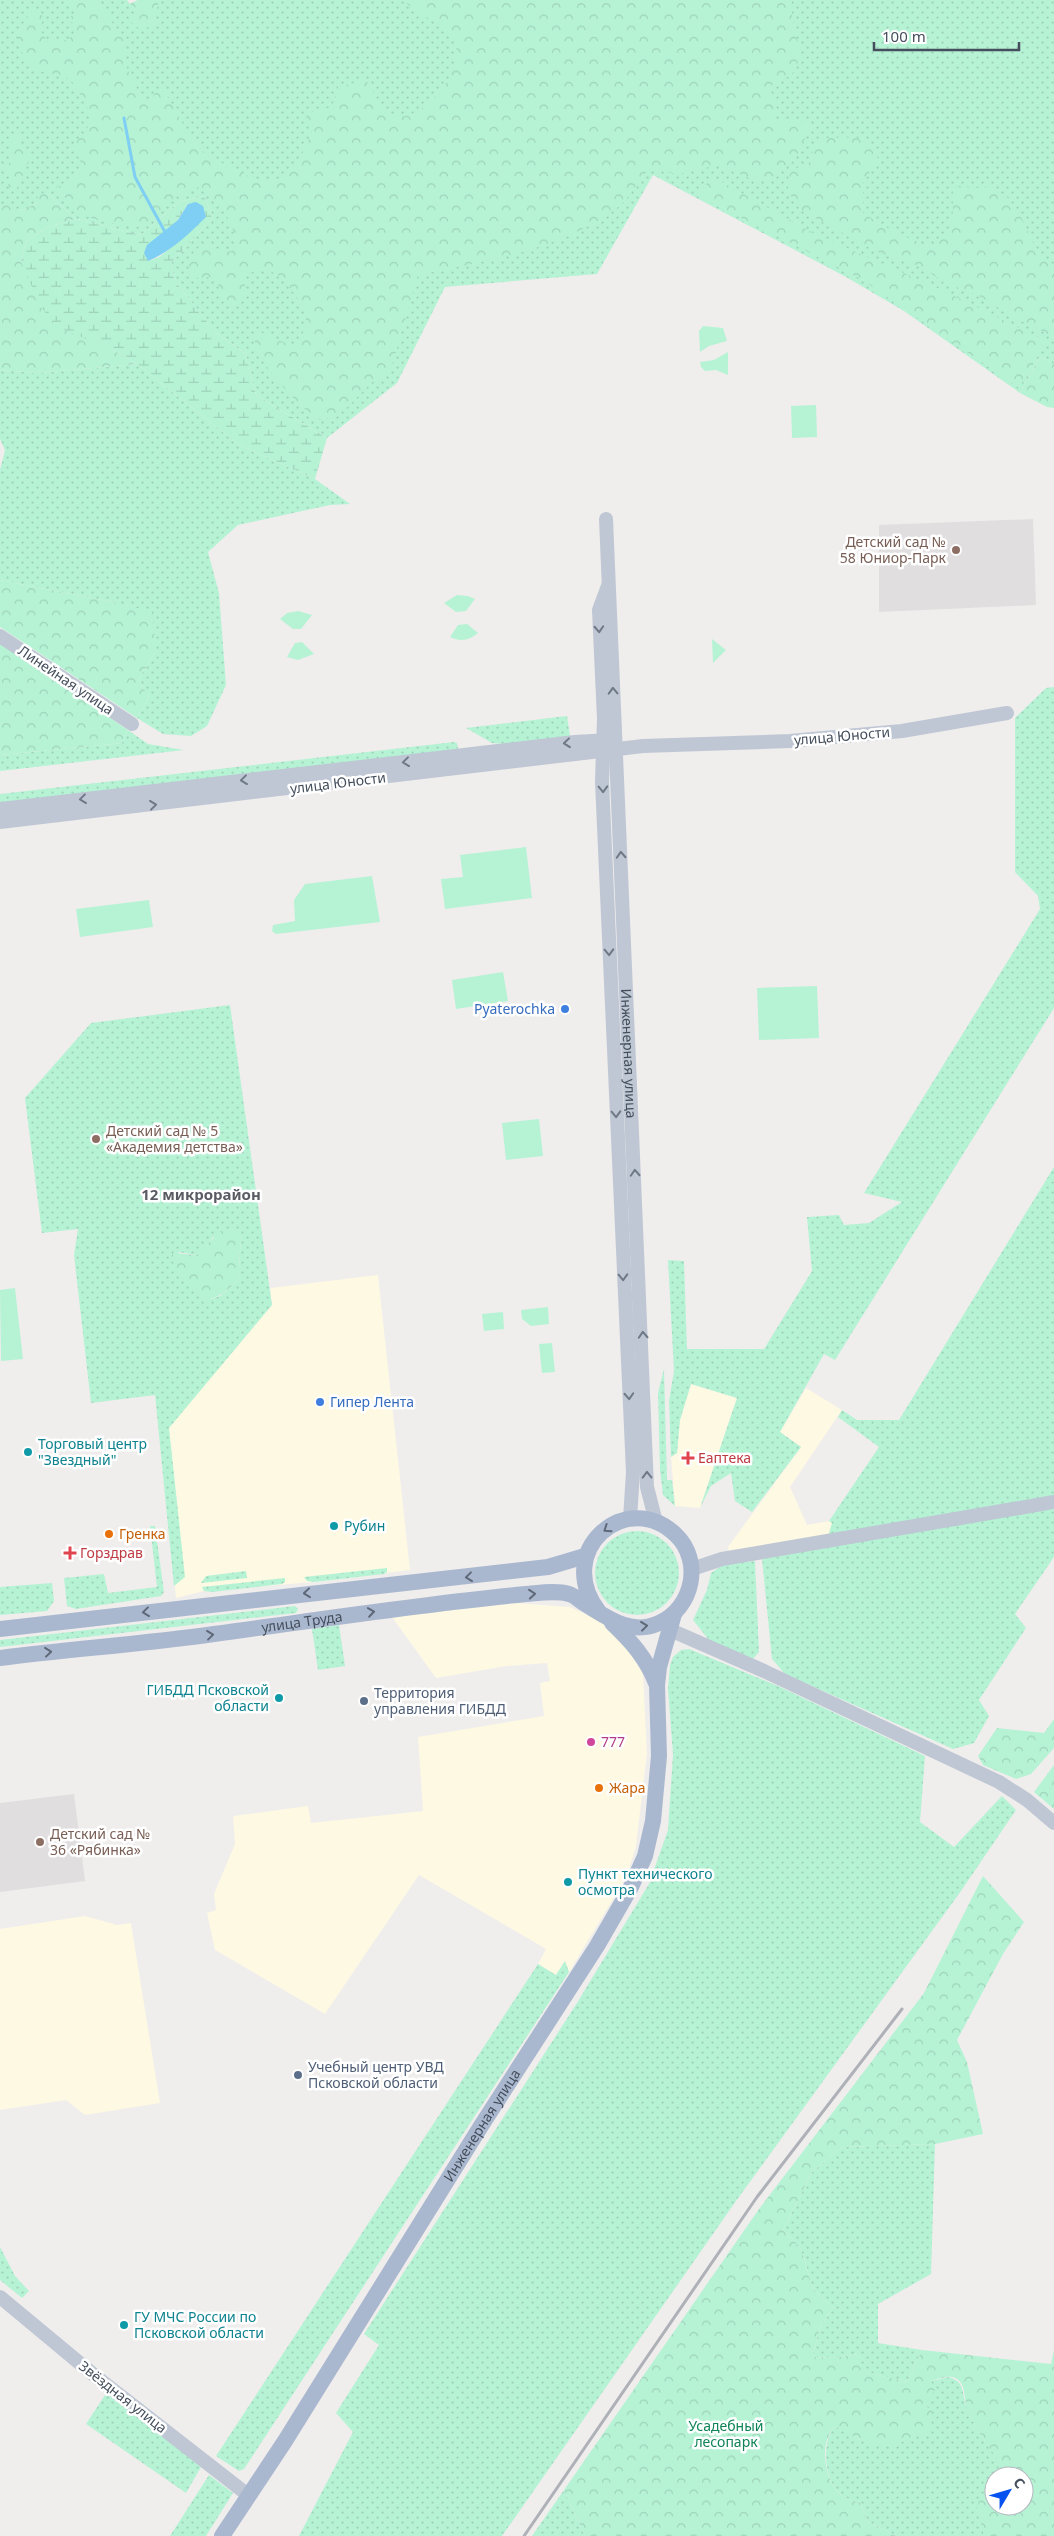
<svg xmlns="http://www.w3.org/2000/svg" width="1054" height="2536" font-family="'Noto Sans',sans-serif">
  <defs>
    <pattern id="grass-dots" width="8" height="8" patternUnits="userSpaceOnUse" patternTransform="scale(1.25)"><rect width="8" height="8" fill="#b6f3d5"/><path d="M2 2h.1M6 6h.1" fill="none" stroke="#9ed2b9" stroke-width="1.8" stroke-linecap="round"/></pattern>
    <pattern id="forest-crowns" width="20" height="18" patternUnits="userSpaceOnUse" patternTransform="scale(1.25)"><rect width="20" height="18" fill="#b6f3d5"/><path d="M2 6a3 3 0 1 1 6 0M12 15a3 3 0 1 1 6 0" fill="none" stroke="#9ed2b9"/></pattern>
    <pattern id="wetland-marsh" width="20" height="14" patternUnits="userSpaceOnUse" patternTransform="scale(1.25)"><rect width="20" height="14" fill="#b6f3d5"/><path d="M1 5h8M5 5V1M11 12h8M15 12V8" fill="none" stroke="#9ed2b9"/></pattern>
  </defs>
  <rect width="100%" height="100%" fill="#f0eded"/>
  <g fill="#fdf9e3">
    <path d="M378,1275L410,1570L314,1582L204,1591L176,1598L155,1395L186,1407L272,1305L270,1288Z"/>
    <path d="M691,1384L737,1398L700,1508L675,1506L671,1457L677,1453L680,1420Z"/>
    <path d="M806,1388L842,1410L790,1487L807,1525L829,1521L832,1523L825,1547L731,1563L728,1547L801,1447L780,1432Z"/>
    <path d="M516,1603L570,1607L600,1621L617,1635L643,1673L647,1753L636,1846L627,1876L569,1972L564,1962L556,1975L538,1964L546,1949L419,1875L325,2014L215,1950L207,1913L216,1910L214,1894L235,1844L233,1816L308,1806L311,1823L423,1811L418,1737L544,1716L540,1683L550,1681L547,1663L507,1666L436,1678L392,1617Z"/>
    <path d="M85,1916L117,1925L131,1923L160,2103L85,2115L66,2100L0,2110V1929Z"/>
  </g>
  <g fill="#e1dedf">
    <path d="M1033,519L1036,605L879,612V525Z"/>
    <path d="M74,1794L85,1881L0,1892V1803Z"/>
  </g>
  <g fill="url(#grass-dots)" fill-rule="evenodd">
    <path d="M0,0H127L130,4L138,0H1054V364L1040,357L1020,393L904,311L846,277L653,175L597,274L445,287L397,383L327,438L256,395L246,354L215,332L175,281L171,263L213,217L204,196L179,202L141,235L77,219L47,193L37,203L21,211L5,204L0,208Z"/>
    <path d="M137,364L239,445L315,479L350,504L330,505L238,525L208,552L219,593L226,685L207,726L191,736L163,734L137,718L149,697L138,680L156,651L117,603L0,580V470L5,450L0,439V370L37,373Z"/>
    <path d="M1054,687V1008L835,1360L824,1354L780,1432L801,1447L752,1512L735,1501L731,1473L711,1486L700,1508L737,1398L691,1384L680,1420L677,1453L671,1457L669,1401L674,1371L668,1260L684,1261L687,1349H764L812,1271L807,1217L839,1215L844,1225L869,1223L902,1202L864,1193L1040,909L1038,896L1015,872V718L1046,688Z"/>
    <path d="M567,716L570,736L506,744L492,743L466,728Z"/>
    <path d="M128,730L148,744L184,750L0,771V755L122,743Z"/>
    <path d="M454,742L457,743L458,749L0,804V794Z"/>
    <path d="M230,1005L272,1305L169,1428L185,1577L174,1586L155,1395L91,1403L74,1255L78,1229L42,1233L25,1098L91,1023ZM242,1235C239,1251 240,1265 238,1281L220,1296L211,1299L178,1252L197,1255L205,1249L213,1237Z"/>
    <path d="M1054,1167V1557L1015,1614L1026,1628L979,1700L989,1716L974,1743L953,1749L785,1674L772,1659L762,1559L825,1547L832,1523L829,1521L879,1447L838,1417L842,1410L857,1420H899Z"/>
    <path d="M664,1369L667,1480H672L675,1506L663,1495L660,1470L658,1393Z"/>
    <path d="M150,1526H155L164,1592L161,1596L76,1609L67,1606L64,1578L104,1574L108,1593L157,1587Z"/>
    <circle cx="637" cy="1573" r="42"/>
    <path d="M755,1561L759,1652L753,1659L709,1640L693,1620L707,1590L711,1573L724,1564Z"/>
    <path d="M387,1568V1572L384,1574L314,1582L307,1581L304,1577Z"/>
    <path d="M246,1571L247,1578L201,1583L206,1576Z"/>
    <path d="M285,1578V1582L282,1584L212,1592L204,1591L202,1587Z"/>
    <path d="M52,1583L54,1601L47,1611L0,1615V1587Z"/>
    <path d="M295,1606L298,1609L296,1613L0,1647V1640Z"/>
    <path d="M339,1625L345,1666L318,1670L312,1629Z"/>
    <path d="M689,1649L778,1686L925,1756L920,1822L954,1847L1002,1796L1016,1810L961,1891L736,2201L502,2536H299L353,2432L336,2413L379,2345L364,2334L577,2003L649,1884L668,1830L673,1754L668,1689L670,1665L673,1657L681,1650Z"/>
    <path d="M565,1961L569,1972L244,2469L239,2471L216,2456L538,1964L556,1975Z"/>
    <path d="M935,2144L931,2274L878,2304V2343L922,2350L907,2382L862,2371L859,2354L834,2358L812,2357L820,2328L833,2307C804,2287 813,2278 801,2251C798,2243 789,2236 783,2230L812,2172L842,2147Z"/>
    <path d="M0,2247L15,2276L29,2291L22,2298L0,2280Z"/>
    <path d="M949,2377C966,2382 961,2393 967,2407C977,2434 994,2454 1012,2476H994V2498L988,2497L984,2536H896L867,2521L860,2503C854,2501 847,2499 842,2496C824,2482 821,2443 834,2427L844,2428L859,2440L924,2405L931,2381Z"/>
    <path d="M107,2392L201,2467L186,2493L86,2424Z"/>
    <path d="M209,2475L233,2493L206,2536H170Z"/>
    <path d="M564,2490L585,2536H532Z"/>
  </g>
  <g fill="url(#forest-crowns)">
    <path d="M61,0H97L125,42C119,65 138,88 148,108L156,90L165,92L183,124L204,154L254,179L282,180L296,167L312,132L306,114C316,110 323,112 332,106L338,87L366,80C372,89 381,109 390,114C419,129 469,68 454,40C443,20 417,17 404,0H792V17L800,52L796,70L789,76L772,85L771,94L778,112L774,120L806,122L810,125L809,130L795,159L778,175L769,180H754L718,165L678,174L650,169C637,179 632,197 618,207C562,250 485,261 418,275L391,369C385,377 376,378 369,385C353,400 343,418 319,420C301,409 264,368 256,348C254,343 255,338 255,333L260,332L290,345C305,342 305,324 307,312L284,279L267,269L249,273L245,276V295L237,306L223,301L216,277L193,278L189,276C189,266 188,257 196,250C207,238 218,254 232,251C244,233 216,194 199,187L174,198L154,218L139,227L104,222L82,215L56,188L80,174L81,163L74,146C78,138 86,133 89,124C91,116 87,106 83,99C79,93 75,84 70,80C61,72 50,75 41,71C34,68 31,63 26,58C10,38 21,25 35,8L42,14V33L47,41L67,40L74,34L71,16L78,13L72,6Z"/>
    <path d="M138,0H159L154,23L142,31L131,22L136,8L130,4Z"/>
    <path d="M16,132H20L21,150L29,154L30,159L17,188L12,189L8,186L10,177L4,169L13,159L10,145Z"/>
    <path d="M825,138C856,138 859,132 878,158L863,183V213C884,227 909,241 933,246C957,226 952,219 953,189L961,185L969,188L989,187L1006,196L1018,211L1035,247L1054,270V337L1019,320L979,296L943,282L922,267L878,252L802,211L788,192V179L792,170L809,163L816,141Z"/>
    <path d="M713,177L813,233L942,290L1050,343L1042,349L1019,388L861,279L696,195Z"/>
    <path d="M47,193L77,219L47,227L26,242L21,262L113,350L137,364L37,373L0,370V208L5,203L21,211L37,203L38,194Z"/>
    <path d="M1040,357L1054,364V408L1047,407L1020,393Z"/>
    <path d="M0,580L117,603L152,612L156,651L138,680L149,697L137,718L0,627Z"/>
    <path d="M0,643L128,730L122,743L0,755Z"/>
    <path d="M234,1230L242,1235C239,1251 240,1265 238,1281C228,1289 218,1300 205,1299L177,1270L171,1257L173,1253L197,1255L220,1231Z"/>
    <path d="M1054,1719V1748L1031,1774L1016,1779L983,1765L978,1756L997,1728L1044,1733Z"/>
    <path d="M1054,1765V1809L1034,1792Z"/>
    <path d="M983,1876L1024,1922L1003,1954L957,2040L967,2062L983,2134L935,2144L842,2147L812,2172L783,2230C789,2236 798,2243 801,2251C813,2278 804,2287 833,2307L820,2328L812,2357L834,2358L859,2354L863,2371L907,2382L922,2350L1051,2364L1054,2350V2536H984L977,2508L979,2499L994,2498V2506H1024V2476H1012C992,2452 980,2438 967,2408C964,2399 966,2385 957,2379C950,2374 939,2379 931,2381L935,2390L924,2405L932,2410L931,2429C910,2442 881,2452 858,2439C848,2434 845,2428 834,2427C820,2443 824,2473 836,2490C841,2498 852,2500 860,2503L867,2521L896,2536H585L564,2490L759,2209L924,1993Z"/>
  </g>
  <path fill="url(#wetland-marsh)" fill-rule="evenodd" d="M204,196L213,217L171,263L175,281L215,332L246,354L256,395L327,438L315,479L239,445L137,364L113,350L57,327L41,307L21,262L26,242L47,227L77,219L141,235L179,202ZM188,204L179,241L159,257L148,261L165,232L178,220Z"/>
  <g fill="#b6f3d5">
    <path d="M703,326L723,328L727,341L709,346L700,352L699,331Z"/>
    <path d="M728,352V375L716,370L705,371L701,367L700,362L714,360Z"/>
    <path d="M816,405L817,437L792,438L791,406Z"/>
    <path d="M457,595L468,596L475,599L466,611L456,612L444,603Z"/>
    <path d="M298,611L312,615L301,629H293L280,619L287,613Z"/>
    <path d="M467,624L478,633C469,641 460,642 450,637L458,625Z"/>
    <path d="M712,639L726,650L713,663Z"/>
    <path d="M302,642L314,654L298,660L287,657L295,643Z"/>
    <path d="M526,847L532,898L445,909L441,879L463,877L460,855Z"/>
    <path d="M372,876L380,922L276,934L272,931L273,925L295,921L294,900L305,884Z"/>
    <path d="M149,900L153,927L80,937L76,909Z"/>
    <path d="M503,972L508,1001L456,1009L452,980Z"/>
    <path d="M817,986L819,1038L759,1040L757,988Z"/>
    <path d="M539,1119L543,1156L506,1160L502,1123Z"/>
    <path d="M15,1288L23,1359L1,1361L0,1290Z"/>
    <path d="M548,1307L549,1324L531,1326L522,1319L521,1310Z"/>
    <path d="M503,1312L504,1329L484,1331L482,1314Z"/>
    <path d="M552,1343L555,1372L542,1373L539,1344Z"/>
  </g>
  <path fill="#7fcef4" d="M196,202L203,206L206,217C189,234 170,252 148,261L144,253L147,245L178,220L188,204Z"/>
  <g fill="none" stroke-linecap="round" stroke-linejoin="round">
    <path stroke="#7fcef4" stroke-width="3" d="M124,118L135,177L165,232"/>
    <g stroke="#bfc7d4" stroke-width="14">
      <path id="s1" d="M606,519L647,1487L656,1522"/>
      <path d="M608,586L599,610L604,719L602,782L633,1472L630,1519"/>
      <path d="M0,636L132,724"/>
      <path d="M0,809L575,742L610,740"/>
      <path d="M0,822L643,746L790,741L902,731L1007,713"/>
      <path d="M692,1569L722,1559L1054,1502"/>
      <path d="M668,1629L764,1671L999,1782L1027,1800L1054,1823"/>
      <path d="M0,2297L94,2375L248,2495"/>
    </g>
    <g stroke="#aab8cf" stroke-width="16">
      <path d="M612,1623C632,1642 646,1658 656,1683"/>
      <path d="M0,1629L548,1567L585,1556"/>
      <path id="s2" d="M0,1658C71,1649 143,1644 214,1634C318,1620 421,1604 526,1594C539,1593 556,1590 569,1594C574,1595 580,1601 585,1604C608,1618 631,1636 659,1623C693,1608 703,1561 676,1535C627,1487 552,1551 599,1612"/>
      <path id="s3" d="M222,2536L285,2441L481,2126L597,1946L631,1887L645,1856L653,1821L659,1756L657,1685L659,1667L674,1614"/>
    </g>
    <path stroke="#aeb1b8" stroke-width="3" d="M524,2536L757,2197L902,2009"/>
  </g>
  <defs><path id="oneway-chevron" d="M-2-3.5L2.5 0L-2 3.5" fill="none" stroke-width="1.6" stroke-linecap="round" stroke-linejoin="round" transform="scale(1.25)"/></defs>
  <g stroke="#6f7886">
    <use href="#oneway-chevron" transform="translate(599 629) rotate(87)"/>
    <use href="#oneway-chevron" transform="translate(613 691) rotate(-92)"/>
    <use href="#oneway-chevron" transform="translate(567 743) rotate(174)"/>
    <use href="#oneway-chevron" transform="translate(406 762) rotate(173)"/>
    <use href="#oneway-chevron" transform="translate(244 780) rotate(173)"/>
    <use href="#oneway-chevron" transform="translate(603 789) rotate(88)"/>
    <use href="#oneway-chevron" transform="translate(83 799) rotate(173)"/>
    <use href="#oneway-chevron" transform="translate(153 805) rotate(-7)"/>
    <use href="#oneway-chevron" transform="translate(621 855) rotate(-93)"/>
    <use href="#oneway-chevron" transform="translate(609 952) rotate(88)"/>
    <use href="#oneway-chevron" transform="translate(616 1114) rotate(88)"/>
    <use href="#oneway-chevron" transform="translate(635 1173) rotate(-93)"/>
    <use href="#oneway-chevron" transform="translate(623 1277) rotate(88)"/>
    <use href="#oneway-chevron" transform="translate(643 1335) rotate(-93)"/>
    <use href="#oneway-chevron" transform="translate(629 1396) rotate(87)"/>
    <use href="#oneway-chevron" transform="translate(647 1475) rotate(-91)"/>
  </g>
  <g stroke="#5e6879">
    <use href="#oneway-chevron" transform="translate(607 1529) rotate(146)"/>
    <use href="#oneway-chevron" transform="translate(469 1577) rotate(173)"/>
    <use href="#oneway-chevron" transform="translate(307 1593) rotate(174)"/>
    <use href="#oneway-chevron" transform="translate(532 1594) rotate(-5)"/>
    <use href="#oneway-chevron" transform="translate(146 1612) rotate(173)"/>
    <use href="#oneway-chevron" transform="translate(371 1612) rotate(-8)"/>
    <use href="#oneway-chevron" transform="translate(644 1626) rotate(-7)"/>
    <use href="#oneway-chevron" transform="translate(210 1635) rotate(-7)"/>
    <use href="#oneway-chevron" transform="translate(48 1652) rotate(-6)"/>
  </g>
  <g fill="#8d6e63" stroke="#fff" stroke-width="2">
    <circle cx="956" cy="550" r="5"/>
    <circle cx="96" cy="1139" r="5"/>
    <circle cx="40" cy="1842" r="5"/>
  </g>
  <g fill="#3f7fe0" stroke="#fff" stroke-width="2">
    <circle cx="565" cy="1009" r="5"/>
    <circle cx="320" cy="1402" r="5"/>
  </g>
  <g fill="#0f9aa8" stroke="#fff" stroke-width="2">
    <circle cx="28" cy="1452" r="5"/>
    <circle cx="334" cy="1526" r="5"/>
    <circle cx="279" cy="1698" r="5"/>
    <circle cx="568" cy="1882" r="5"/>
    <circle cx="124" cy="2325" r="5"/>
  </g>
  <g fill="#e0444e" stroke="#fff" stroke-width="2">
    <path d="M685.5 1450.5h5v5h5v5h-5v5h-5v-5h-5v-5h5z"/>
    <path d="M67.5 1545.5h5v5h5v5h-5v5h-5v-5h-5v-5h5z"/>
  </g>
  <g fill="#e8710a" stroke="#fff" stroke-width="2">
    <circle cx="109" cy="1534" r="5"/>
    <circle cx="599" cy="1788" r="5"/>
  </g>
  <g fill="#5c6f8a" stroke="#fff" stroke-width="2">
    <circle cx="364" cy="1701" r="5"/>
    <circle cx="298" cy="2075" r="5"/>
  </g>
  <circle fill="#d1479c" stroke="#fff" stroke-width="2" cx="591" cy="1742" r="5"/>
  <g text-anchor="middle" stroke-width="5" stroke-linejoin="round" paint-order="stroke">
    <g font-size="14" fill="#785e54" stroke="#fff" text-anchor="start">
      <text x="946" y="547" text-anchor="end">Детский сад №<tspan x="946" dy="16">58 Юниор-Парк</tspan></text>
      <text x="106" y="1136">Детский сад № 5<tspan x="106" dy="16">«Академия детства»</tspan></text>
      <text x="50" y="1839">Детский сад №<tspan x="50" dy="16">36 «Рябинка»</tspan></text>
    </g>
    <g font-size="14" fill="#444e5c" stroke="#fff">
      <text transform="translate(66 680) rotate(34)" y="5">Линейная улица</text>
      <text transform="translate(842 736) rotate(-5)" y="5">улица Юности</text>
      <text transform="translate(338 783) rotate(-7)" y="5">улица Юности</text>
      <text dy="5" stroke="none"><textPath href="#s1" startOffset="535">Инженерная улица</textPath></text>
      <text dy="5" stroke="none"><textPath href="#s2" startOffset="304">улица Труда</textPath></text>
      <text dy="5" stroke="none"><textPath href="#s3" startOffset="486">Инженерная улица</textPath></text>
      <text transform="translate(123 2397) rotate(38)" y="5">Звёздная улица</text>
    </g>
    <g font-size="14" fill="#366cbe" stroke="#fff" text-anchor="end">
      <text x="555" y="1014">Pyaterochka</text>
      <text x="330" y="1407" text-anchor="start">Гипер Лента</text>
    </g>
    <g font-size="14" fill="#0d838f" stroke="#fff" text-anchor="start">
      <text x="38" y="1449">Торговый центр<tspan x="38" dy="16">"Звездный"</tspan></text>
      <text x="344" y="1531">Рубин</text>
      <text x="269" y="1695" text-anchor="end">ГИБДД Псковской<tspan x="269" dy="16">области</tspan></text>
      <text x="578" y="1879">Пункт технического<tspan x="578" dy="16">осмотра</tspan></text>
      <text x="134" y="2322">ГУ МЧС России по<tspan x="134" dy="16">Псковской области</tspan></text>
    </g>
    <g font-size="14" fill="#be3a42" stroke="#fff" text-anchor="start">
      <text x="698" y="1463">Еаптека</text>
      <text x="80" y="1558">Горздрав</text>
    </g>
    <g font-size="14" fill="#c56008" stroke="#fff" text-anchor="start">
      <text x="119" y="1539">Гренка</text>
      <text x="609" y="1793">Жара</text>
    </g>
    <g font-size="14" fill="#4e5e75" stroke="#fff" text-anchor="start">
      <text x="374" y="1698">Территория<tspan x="374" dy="16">управления ГИБДД</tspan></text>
      <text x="308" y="2072">Учебный центр УВД<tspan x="308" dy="16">Псковской области</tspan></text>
    </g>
    <g font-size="14" fill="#b23c85" stroke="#fff" text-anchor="start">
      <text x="601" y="1747">777</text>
    </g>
    <g font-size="14" fill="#0e8457" stroke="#fff">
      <text x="726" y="2431">Усадебный<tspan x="726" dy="16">лесопарк</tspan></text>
    </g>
    <g font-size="15" font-weight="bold" fill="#595c63" stroke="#fff">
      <text x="201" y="1200">12 микрорайон</text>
    </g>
  </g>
  <g transform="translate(1009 2491) rotate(52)"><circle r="24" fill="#ffffff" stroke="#b4b8be"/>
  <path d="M0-4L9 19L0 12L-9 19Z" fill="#0852ef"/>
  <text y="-8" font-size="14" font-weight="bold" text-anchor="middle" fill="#444e5c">С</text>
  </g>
  <path d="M874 42v8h145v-8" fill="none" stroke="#444e5c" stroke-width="2.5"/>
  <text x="882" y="42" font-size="15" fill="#444e5c" stroke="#ffffff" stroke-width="4" paint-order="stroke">100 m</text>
</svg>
